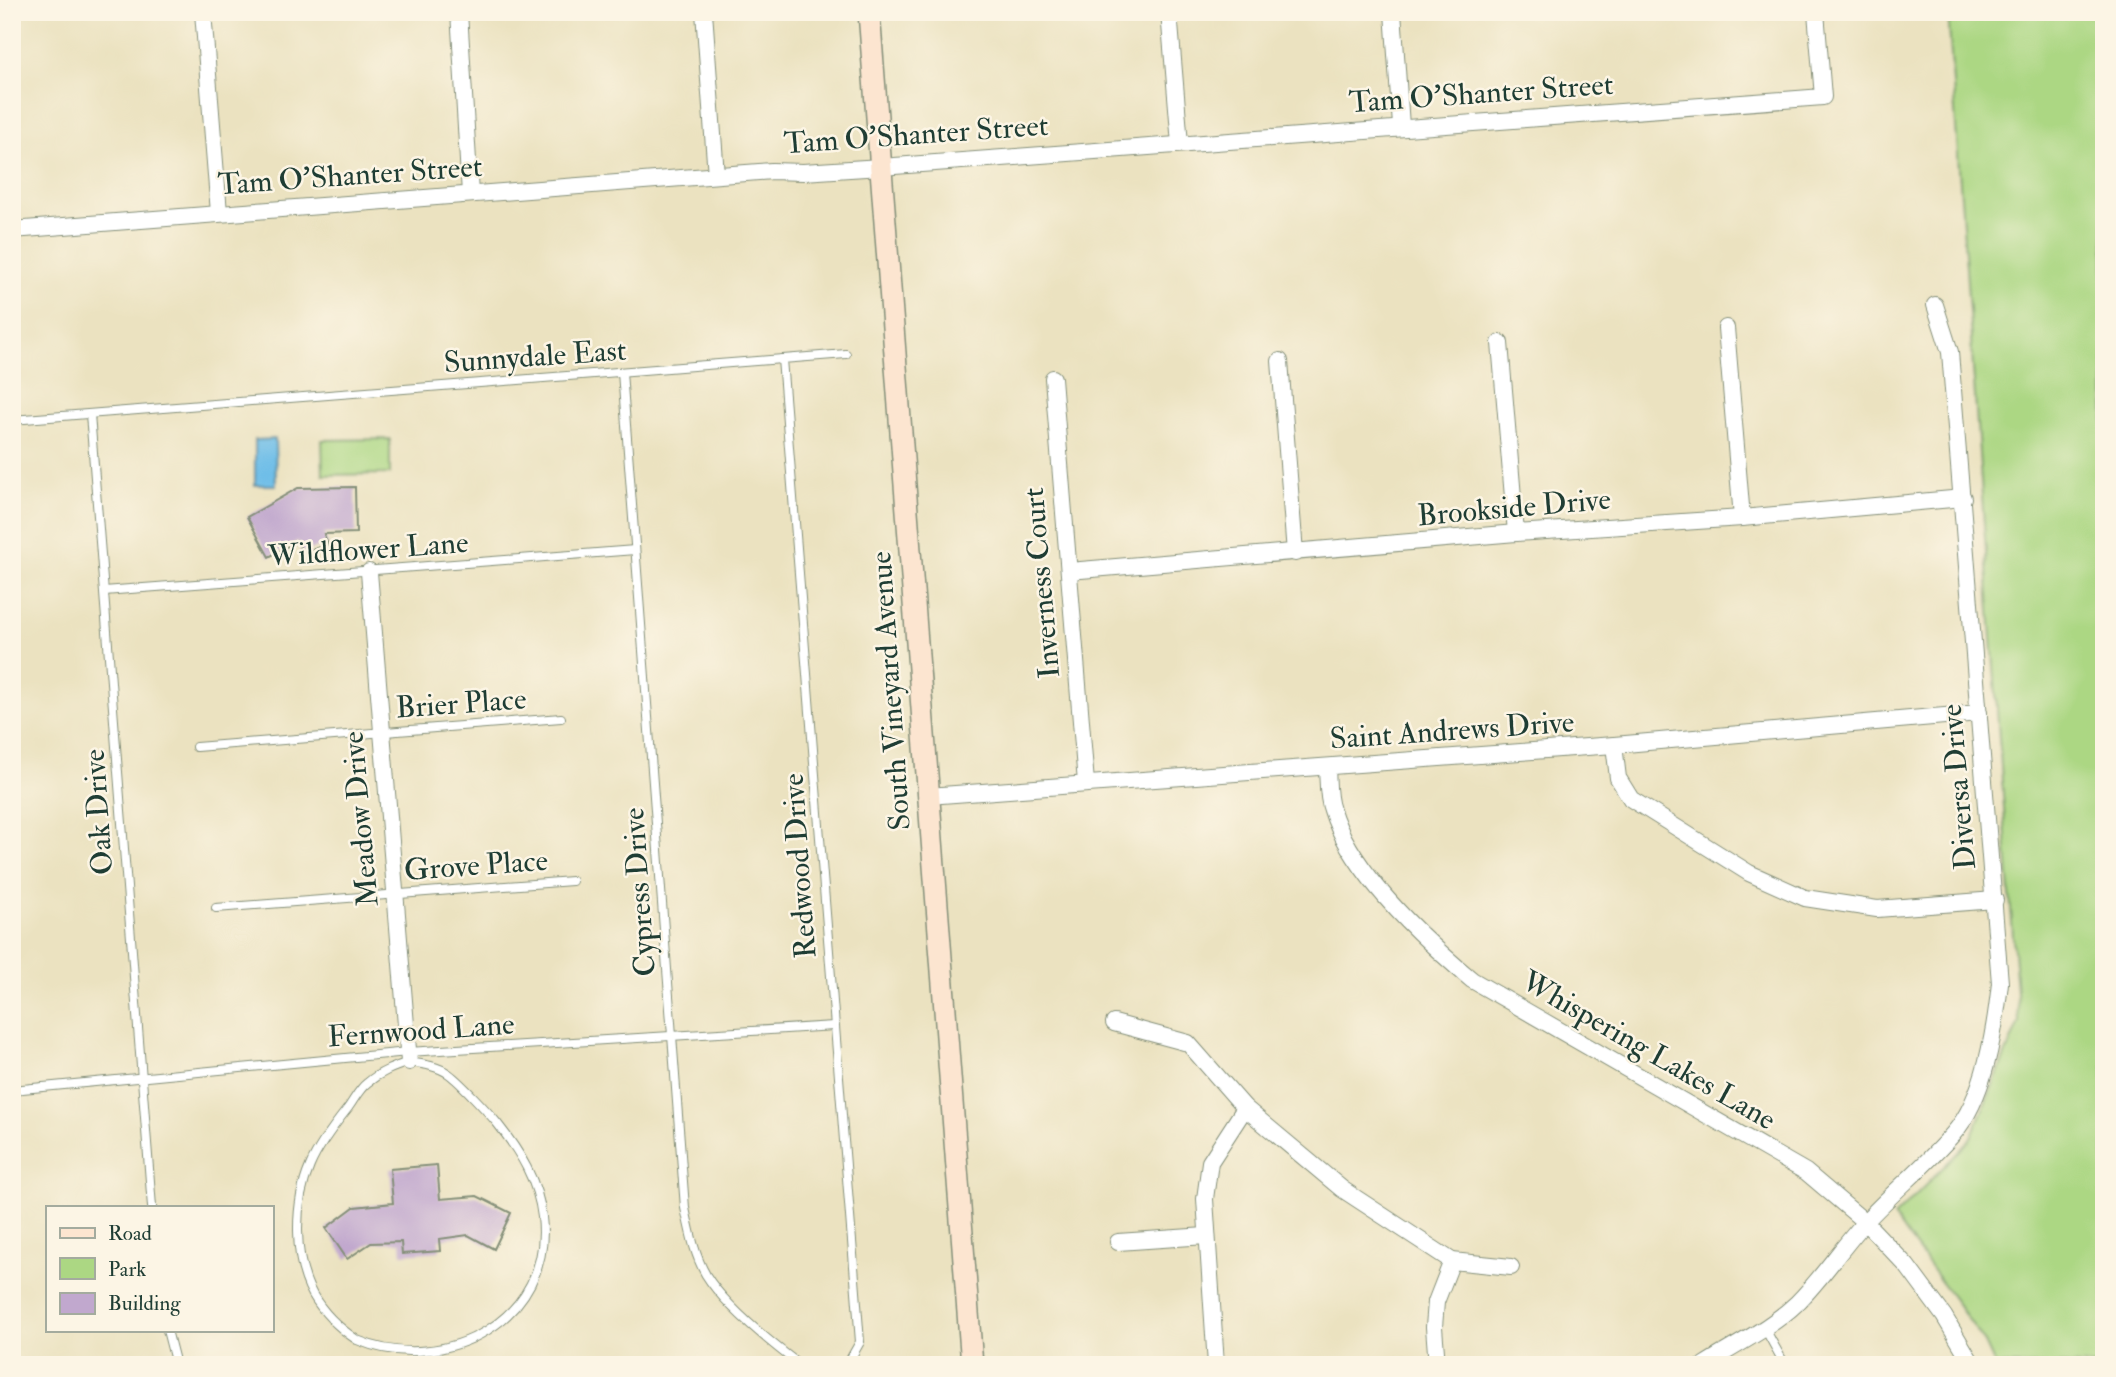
<svg xmlns="http://www.w3.org/2000/svg" width="2116" height="1377" font-family="'IM FELL Double Pica',serif">
  <rect width="100%" height="100%" fill="#fcf5e5"/>
  <filter id="ink" filterUnits="userSpaceOnUse"><feTurbulence type="fractalNoise" baseFrequency=".0143" numOctaves="2"/><feDisplacementMap in="SourceGraphic" scale="14" xChannelSelector="R" yChannelSelector="G"/><feConvolveMatrix kernelMatrix="1 2 1 2 8 2 1 2 1" color-interpolation-filters="sRGB"/></filter>
  <filter id="wash" filterUnits="userSpaceOnUse"><feTurbulence type="fractalNoise" baseFrequency=".00686" numOctaves="4" result="noise"/><feDisplacementMap in="SourceGraphic" scale="28" xChannelSelector="R" yChannelSelector="G"/><feGaussianBlur stdDeviation="1.57" result="paint"/><feColorMatrix in="noise" values="0 0 0 0 0 0 0 0 0 0 0 0 0 0 0 0 0 1.4 0 .05"/><feComposite in="paint" operator="in"/></filter>
  <g filter="url(#wash)">
    <rect width="100%" height="100%" fill="#ebe2c0"/>
    <g fill="#acd783" stroke="#668a5c" stroke-width="2">
      <path d="M1948,12H2104V1365H1995L1984,1341L1894,1217L1970,1140L2019,1022Z"/>
      <path d="M390,439V474L323,475L322,440Z"/>
    </g>
    <path fill="#6dbde8" stroke="#467d8e" stroke-width="2" d="M275,439L276,485H255V440Z"/>
    <g id="blocks">
      <g fill="#c1a8ce">
        <path d="M355,487L356,533L324,534L328,545L301,552L298,541L269,557L247,517L298,488Z"/>
        <path d="M437,1165L440,1199L477,1196L511,1213L494,1249L468,1235L439,1239L440,1251L402,1254L401,1242L371,1243L347,1259L326,1228L354,1207L393,1203L390,1169Z"/>
      </g>
    </g>
  </g>
  <g filter="url(#ink)">
    <use href="#blocks" fill-opacity="0" stroke="#85907a" stroke-width="2"/>
    <g fill="none" stroke-linecap="round" stroke-linejoin="round">
      <g stroke="#85907a" stroke-width="10">
        <g id="lane">
          <path d="M782,359L860,1342L847,1365"/>
          <path d="M622,372L685,1208C690,1231 694,1254 706,1275C725,1306 771,1343 800,1365"/>
          <path d="M90,414L152,1207"/>
          <path d="M12,420L846,354"/>
          <path d="M104,591L635,550"/>
          <path d="M196,747L561,718"/>
          <path d="M216,908L572,881"/>
          <path d="M409,1062C423,1064 438,1066 449,1074C460,1082 488,1112 497,1123C520,1152 538,1181 542,1217C554,1318 446,1377 357,1340C339,1328 324,1314 313,1295C293,1259 294,1203 310,1166C317,1149 336,1123 348,1108C354,1100 359,1089 367,1083C380,1072 394,1067 409,1062Z"/>
          <path d="M12,1090L408,1052L834,1026"/>
          <path d="M1764,1327L1785,1365"/>
          <path d="M167,1330L176,1365"/>
          <path d="M670,1365L672,1362"/>
        </g>
      </g>
      <g stroke="#85907a" stroke-width="18">
        <g id="street">
          <path d="M203,12L219,213"/>
          <path d="M459,12L470,194"/>
          <path d="M704,12L716,175"/>
          <path d="M1169,12L1180,144"/>
          <path d="M1393,12L1401,126"/>
          <path d="M12,230L772,171L803,172L881,167L1823,97L1816,12"/>
          <path d="M1726,328L1742,518"/>
          <path d="M1500,343L1516,533"/>
          <path d="M1280,361L1295,553"/>
          <path d="M1053,378L1086,783"/>
          <path d="M1069,571L1516,533L1742,518L1963,498"/>
          <path d="M369,572L409,1062"/>
          <path d="M1614,745L1618,778L1631,799L1749,873L1805,898L1877,909L1995,900"/>
          <path d="M1327,767C1328,781 1327,797 1332,810C1351,872 1423,939 1472,980L1806,1172L1865,1222L1907,1266L1944,1316L1973,1365"/>
          <path d="M928,796L1614,745L1979,713"/>
          <path d="M1114,1023L1188,1043L1245,1108L1342,1189L1452,1261L1511,1267"/>
          <path d="M1118,1242L1206,1236"/>
          <path d="M1216,1365L1205,1199L1210,1162L1245,1108"/>
          <path d="M1437,1365L1434,1327L1436,1302L1452,1261"/>
          <path d="M1704,1365C1735,1345 1771,1328 1797,1303C1823,1277 1842,1247 1866,1221C1894,1191 1926,1165 1953,1134C1985,1098 1995,1029 2000,983L1950,352L1935,305"/>
        </g>
      </g>
      <g stroke="#85907a" stroke-width="24">
        <path id="secondary" d="M869,12L972,1365"/>
      </g>
      <use href="#lane" stroke="#fff" stroke-width="8"/>
      <use href="#street" stroke="#fff" stroke-width="16"/>
      <use href="#secondary" stroke="#fce5d0" stroke-width="21"/>
    </g>
  </g>
  <g text-anchor="middle" stroke-width="5" stroke-linejoin="round" paint-order="stroke">
    <g font-size="30" fill="#1f3d34" stroke="#fcf5e5">
      <text transform="translate(1481 93) rotate(-4)" y="10">Tam O'Shanter Street</text>
      <text transform="translate(916 134) rotate(-4)" y="10">Tam O'Shanter Street</text>
      <text transform="translate(350 175) rotate(-4)" y="10">Tam O'Shanter Street</text>
      <text transform="translate(535 356) rotate(-4)" y="10">Sunnydale East</text>
      <text transform="translate(1514 507) rotate(-5)" y="10">Brookside Drive</text>
      <text transform="translate(368 549) rotate(-4)" y="10">Wildflower Lane</text>
      <text transform="translate(1041 583) rotate(-95)" y="10">Inverness Court</text>
      <text transform="translate(890 691) rotate(-94)" y="10">South Vineyard Avenue</text>
      <text transform="translate(461 703) rotate(-4)" y="10">Brier Place</text>
      <text transform="translate(1452 730) rotate(-4)" y="10">Saint Andrews Drive</text>
      <text transform="translate(1958 787) rotate(-95)" y="10">Diversa Drive</text>
      <text transform="translate(98 812) rotate(-94)" y="10">Oak Drive</text>
      <text transform="translate(360 819) rotate(-95)" y="10">Meadow Drive</text>
      <text transform="translate(476 865) rotate(-4)" y="10">Grove Place</text>
      <text transform="translate(799 866) rotate(-94)" y="10">Redwood Drive</text>
      <text transform="translate(639 892) rotate(-94)" y="10">Cypress Drive</text>
      <text transform="translate(421 1030) rotate(-4)" y="10">Fernwood Lane</text>
      <text transform="translate(1649 1050) rotate(30)" y="10">Whispering Lakes Lane</text>
    </g>
  </g>
  <rect width="2116" height="1377" fill="none" stroke="#fcf5e5" stroke-width="42"/>
  <rect x="46" y="1206" width="228" height="126" fill="#fcf5e5" stroke="#a4ab9e" stroke-width="2"/>
  <rect x="60" y="1228" width="35" height="10" fill="#fce5d0" stroke="#a4ab9e" stroke-width="2"/>
  <text x="108" y="1240" font-size="21" fill="#1f3d34">Road</text>
  <rect x="60" y="1258" width="35" height="21" fill="#acd783" stroke="#a4ab9e" stroke-width="2"/>
  <text x="108" y="1276" font-size="21" fill="#1f3d34">Park</text>
  <rect x="60" y="1293" width="35" height="21" fill="#c1a8ce" stroke="#a4ab9e" stroke-width="2"/>
  <text x="108" y="1310" font-size="21" fill="#1f3d34">Building</text>
</svg>
